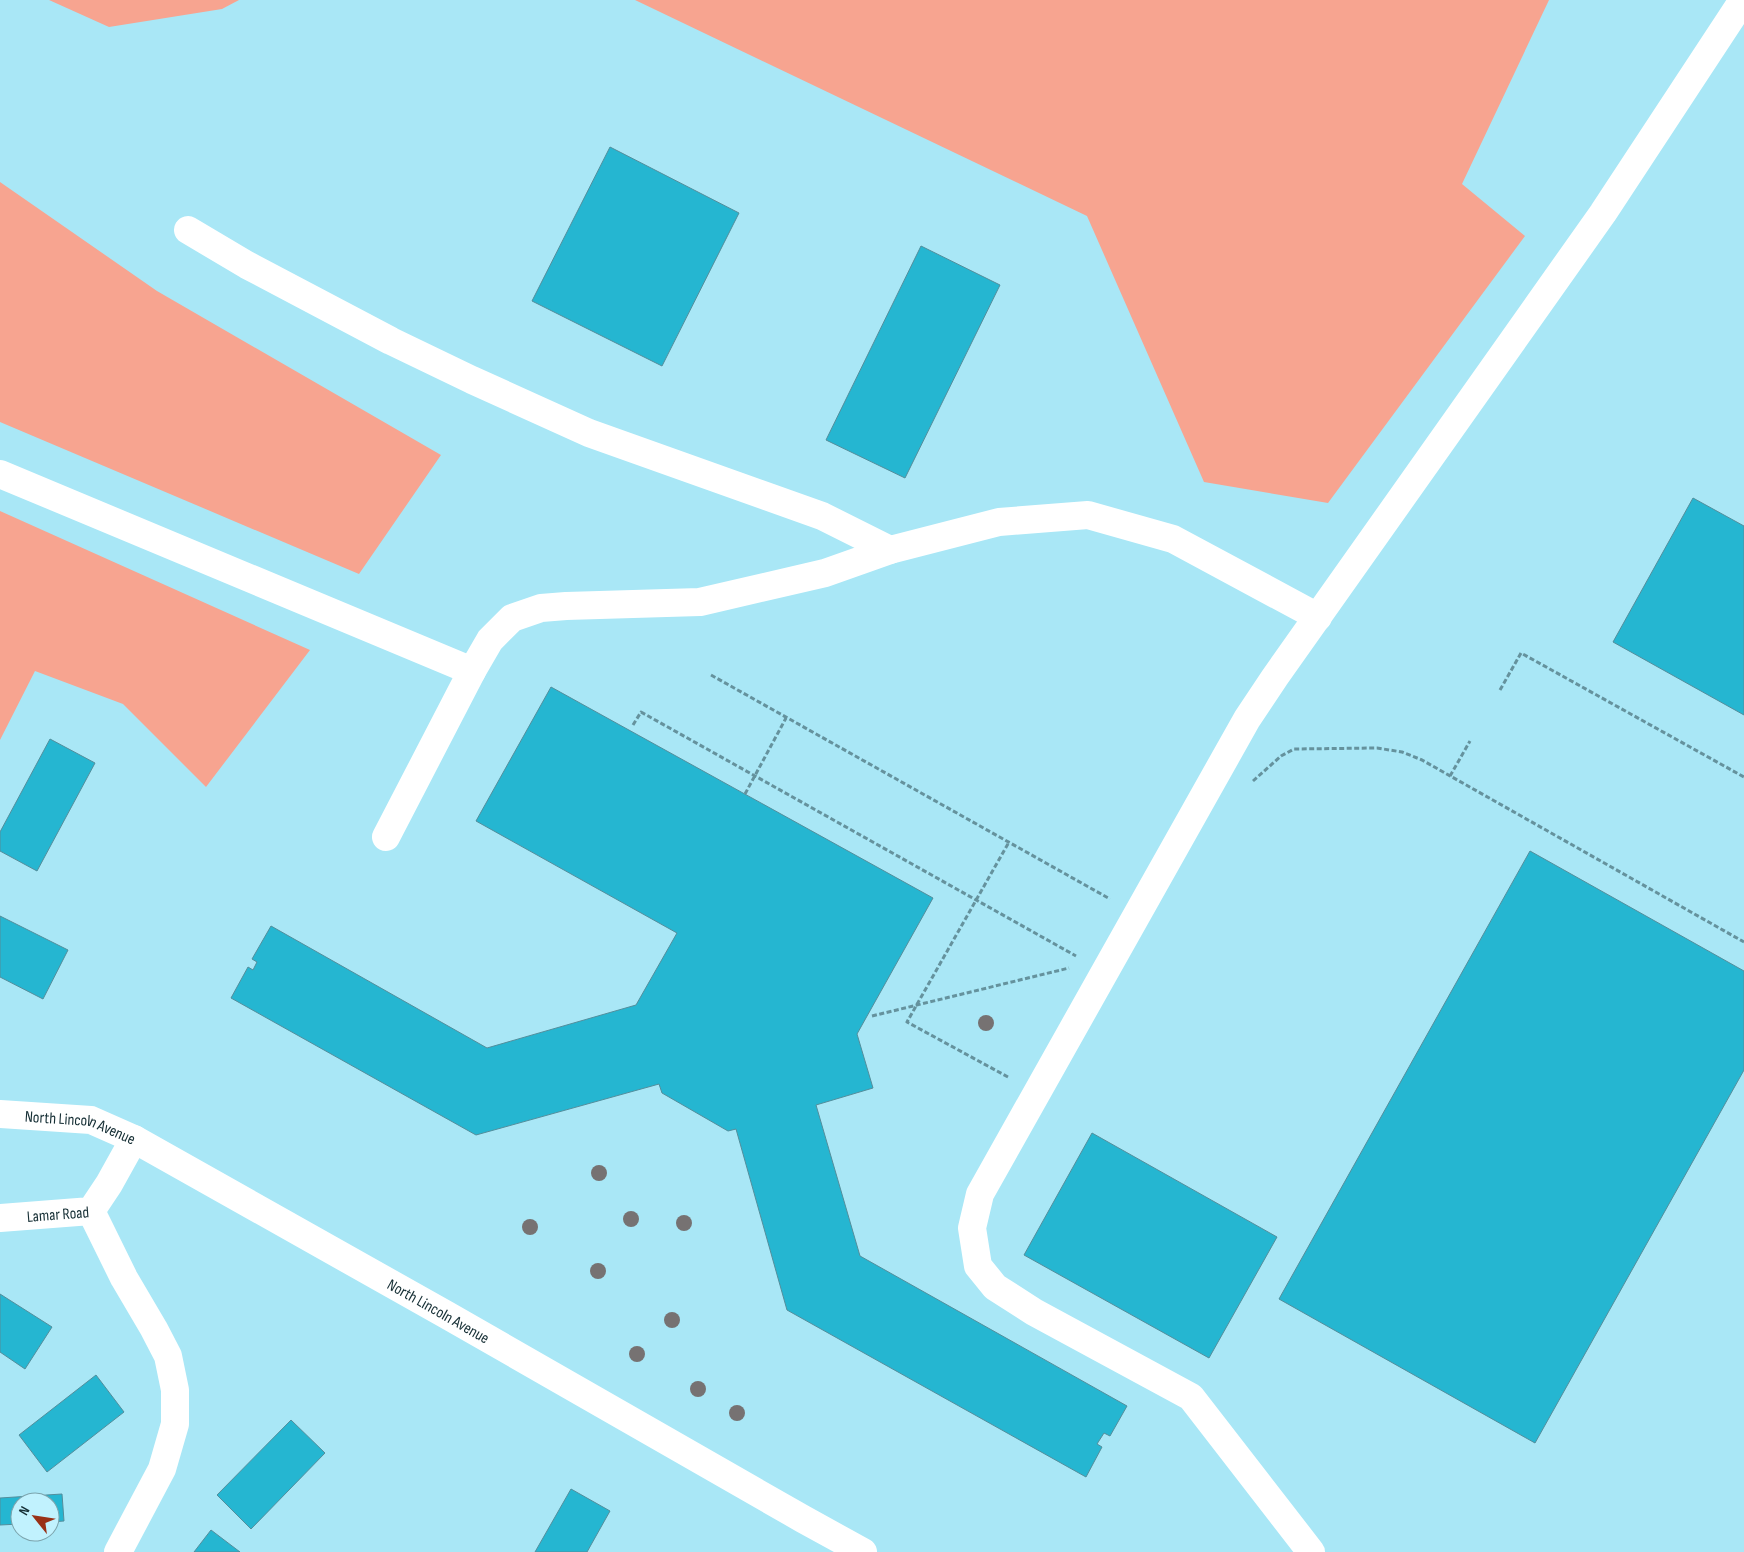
<svg xmlns="http://www.w3.org/2000/svg" width="1744" height="1552" font-family="'Sofia Sans Condensed',sans-serif">
  <rect width="100%" height="100%" fill="#a9e7f6"/>
  <g fill="#f7a490">
    <path d="M49,0H239L222,9L109,27Z"/>
    <path d="M635,0H1549L1462,184L1525,236L1328,503L1204,482L1087,216Z"/>
    <path d="M0,182L157,291L441,455L359,574L0,422Z"/>
    <path d="M0,511L310,650L206,787L123,704L35,671L0,740Z"/>
  </g>
  <g fill="#25b6d1" stroke="#538e9c">
    <path d="M610,147L739,213L662,366L532,301Z"/>
    <path d="M921,246L1000,285L905,478L826,440Z"/>
    <path d="M1693,498L1744,526V715L1613,642Z"/>
    <path d="M551,687L933,898L857,1034L873,1088L816,1105L860,1256L1127,1406L1110,1436L1104,1433L1097,1444L1102,1447L1086,1477L787,1310L736,1129L728,1131L662,1093L659,1084L476,1135L231,998L248,967L253,970L257,962L252,959L271,926L487,1048L636,1005L677,933L476,821Z"/>
    <path d="M50,739L95,763L37,871L0,851V832Z"/>
    <path d="M1530,851L1744,971V1070L1535,1443L1279,1299Z"/>
    <path d="M0,916L68,950L43,999L0,977Z"/>
    <path d="M1092,1133L1277,1237L1209,1358L1024,1255Z"/>
    <path d="M0,1294L52,1327L25,1369L0,1352Z"/>
    <path d="M96,1375L124,1412L47,1472L19,1435Z"/>
    <path d="M291,1420L325,1453L251,1529L217,1495Z"/>
    <path d="M571,1489L610,1511L587,1552H535Z"/>
    <path d="M62,1494L64,1521L50,1522V1502H20V1524L0,1525V1498Z"/>
    <path d="M211,1530L240,1552H194Z"/>
  </g>
  <g fill="none" stroke-linecap="round" stroke-linejoin="round">
    <g stroke="#65929d" stroke-width="3" stroke-dasharray="5 2.5" stroke-linecap="butt">
      <path d="M711,675L1110,899"/>
      <path d="M1500,690L1521,653L1744,777"/>
      <path d="M633,725L641,712L1076,956"/>
      <path d="M1450,776L1470,741"/>
      <path d="M1253,781L1281,756L1294,749L1377,748L1402,752L1422,760L1744,942"/>
      <path d="M745,794L786,718"/>
      <path d="M872,1016L1069,968"/>
      <path d="M1008,1077L907,1022L1009,842"/>
    </g>
    <g stroke="#fff" stroke-width="28">
      <path d="M188,230L247,265L391,341L472,380L589,433L822,516L890,550"/>
      <path d="M0,474L472,671"/>
      <path d="M386,837L472,671L490,640L512,618L541,608L566,606L700,602L825,573L890,550L999,522L1088,515L1173,539L1318,617"/>
      <path id="s1" d="M0,1114L91,1120L134,1139L445,1314L803,1519L863,1552"/>
      <path d="M91,1211L124,1278L154,1329L168,1356L175,1390V1424L162,1469L118,1552"/>
      <path id="s2" d="M0,1218L91,1211L109,1184L134,1139"/>
      <path d="M1311,1552L1191,1397L1034,1312L995,1287L978,1266L972,1228L980,1194L1247,719L1275,677L1603,213L1743,0"/>
    </g>
  </g>
  <g fill="#767272">
    <circle cx="986" cy="1023" r="8"/>
    <circle cx="599" cy="1173" r="8"/>
    <circle cx="631" cy="1219" r="8"/>
    <circle cx="684" cy="1223" r="8"/>
    <circle cx="530" cy="1227" r="8"/>
    <circle cx="598" cy="1271" r="8"/>
    <circle cx="672" cy="1320" r="8"/>
    <circle cx="637" cy="1354" r="8"/>
    <circle cx="698" cy="1389" r="8"/>
    <circle cx="737" cy="1413" r="8"/>
  </g>
  <g text-anchor="middle" stroke-width="4" stroke-linejoin="round" paint-order="stroke">
    <g font-size="16" fill="#152e34" stroke="#c1f2fe">
      <text dy="6" stroke="none"><textPath href="#s1" startOffset="82">North Lincoln Avenue</textPath></text>
      <text dy="6" stroke="none"><textPath href="#s2" startOffset="58">Lamar Road</textPath></text>
      <text dy="6" stroke="none"><textPath href="#s1" startOffset="488">North Lincoln Avenue</textPath></text>
    </g>
  </g>
  <g transform="translate(35 1517) rotate(300)"><circle r="24" fill="#c1f2fe" stroke="#7ca4ad"/>
  <path d="M0-4L9 19L0 12L-9 19Z" fill="#993117"/>
  <text y="-8" font-size="14" font-weight="bold" text-anchor="middle" fill="#152e34">N</text>
  </g>
</svg>
